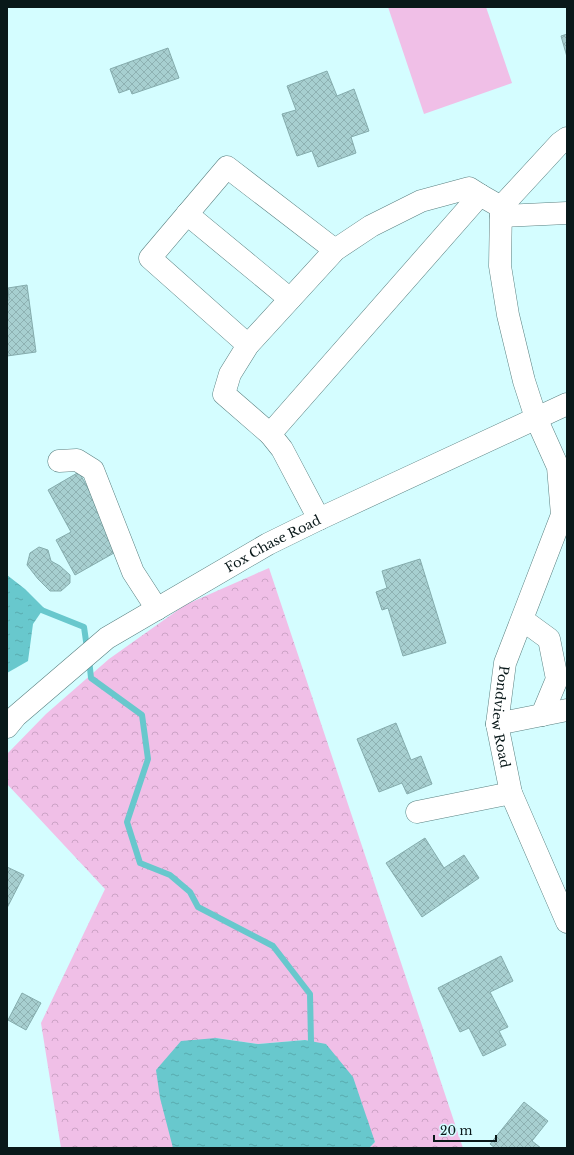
<svg xmlns="http://www.w3.org/2000/svg" width="574" height="1155" font-family="'Libre Baskerville',serif">
  <defs>
    <pattern id="forest-crowns" width="20" height="18" patternUnits="userSpaceOnUse"><rect width="20" height="18" fill="#f0bfe7"/><path d="M2 6a3 3 0 1 1 6 0M12 15a3 3 0 1 1 6 0" fill="none" stroke="#cca3c6"/></pattern>
    <pattern id="water-ripples" width="26" height="14" patternUnits="userSpaceOnUse"><rect width="26" height="14" fill="#68c8cd"/><path d="M2 4q2-2 4 0t4 0M15 11q2-2 4 0t4 0" fill="none" stroke="#59abaf"/></pattern>
    <pattern id="building-cross-hatch" width="8" height="8" patternUnits="userSpaceOnUse"><rect width="8" height="8" fill="#a7cfd0"/><path d="M0 0l8 8M0 8l8-8" fill="none" stroke="#8eb1b2"/></pattern>
  </defs>
  <rect width="100%" height="100%" fill="#d4fdff"/>
  <path fill="url(#forest-crowns)" d="M269,568L463,1148H369L375,1142L312,1042L305,1040L258,1044L216,1038L174,1148H61L41,1023L105,889L7,784V754L46,714L109,659L185,605Z"/>
  <path fill="#f0bfe7" d="M388,7H486L512,83L424,114Z"/>
  <g fill="url(#water-ripples)">
    <path d="M7,575L25,589L44,608L33,624L28,661L7,673Z"/>
    <path d="M216,1038L258,1044L305,1040L326,1044L353,1077L375,1142L369,1148H173L160,1098L156,1070L181,1041Z"/>
  </g>
  <g fill="none" stroke-linecap="round" stroke-linejoin="round">
    <g stroke="#68c8cd" stroke-width="6">
      <path d="M34,607L84,627L87,648"/>
      <path d="M89,659L91,678L142,715L148,759L127,822L140,863L170,875L190,892L198,907L273,946L310,994L311,1042"/>
    </g>
  </g>
  <g fill="url(#building-cross-hatch)" stroke="#85acad">
    <path d="M567,34V57L561,36Z"/>
    <path d="M168,48L179,78L132,94L130,89L119,93L110,69Z"/>
    <path d="M327,71L337,96L354,89L369,131L351,137L356,153L318,167L312,151L297,156L282,114L296,110L287,86Z"/>
    <path d="M27,285L36,352L7,356V300H9L8,288Z"/>
    <path d="M79,472L121,549L75,575L56,540L71,532L48,490Z"/>
    <path d="M39,547L48,550L51,561L60,566L70,575V583L61,591H50L38,579L27,565L30,553Z"/>
    <path d="M420,559L446,643L403,656L388,608L382,610L376,592L387,588L382,571Z"/>
    <path d="M396,723L411,760L421,756L432,784L407,794L402,783L379,792L357,739Z"/>
    <path d="M425,838L444,868L464,855L479,878L422,917L386,863Z"/>
    <path d="M7,867L24,875L7,908Z"/>
    <path d="M501,956L513,981L490,992L508,1027L499,1031L506,1045L483,1056L469,1028L460,1032L438,988Z"/>
    <path d="M22,993L41,1003L26,1030L8,1020Z"/>
    <path d="M524,1102L548,1121L532,1141L541,1148H495L490,1144Z"/>
  </g>
  <g fill="none" stroke-linecap="round" stroke-linejoin="round">
    <g stroke="#5a8081" stroke-width="23">
      <g id="minor">
        <path d="M501,207L560,143L567,138"/>
        <path d="M187,214L290,299"/>
        <path d="M501,216L567,213"/>
        <path d="M248,345L150,258L227,167L335,250"/>
        <path d="M270,434L224,394L230,374L248,345L335,250L371,226L421,201L469,188L480,195"/>
        <path d="M59,461L77,460L93,470L133,572L157,609"/>
        <path id="s1" d="M319,519L282,449L270,434L480,195L501,207L500,266L508,315L524,381L536,418L558,467L562,515L505,663L497,724L511,793L567,922"/>
        <path d="M523,620L549,639L557,679L542,715"/>
        <path d="M497,724L567,710"/>
        <path id="s2" d="M7,727L16,716L107,638L268,544L319,519L567,404"/>
        <path d="M417,812L511,793"/>
      </g>
    </g>
    <use href="#minor" stroke="#fff" stroke-width="22"/>
  </g>
  <g text-anchor="middle" stroke-width="3" stroke-linejoin="round" paint-order="stroke">
    <g font-size="13" fill="#091819" stroke="#d4fdff">
      <text dy="5" stroke="none"><textPath href="#s2" startOffset="325">Fox Chase Road</textPath></text>
      <text dy="5" stroke="none"><textPath href="#s1" startOffset="971">Pondview Road</textPath></text>
    </g>
  </g>
  <rect width="574" height="1155" fill="none" stroke="#091819" stroke-width="16"/>
  <path d="M434 1135v6h62v-6" fill="none" stroke="#091819" stroke-width="2"/>
  <text x="440" y="1135" font-size="12" fill="#091819" stroke="#d4fdff" stroke-width="3" paint-order="stroke">20 m</text>
</svg>
